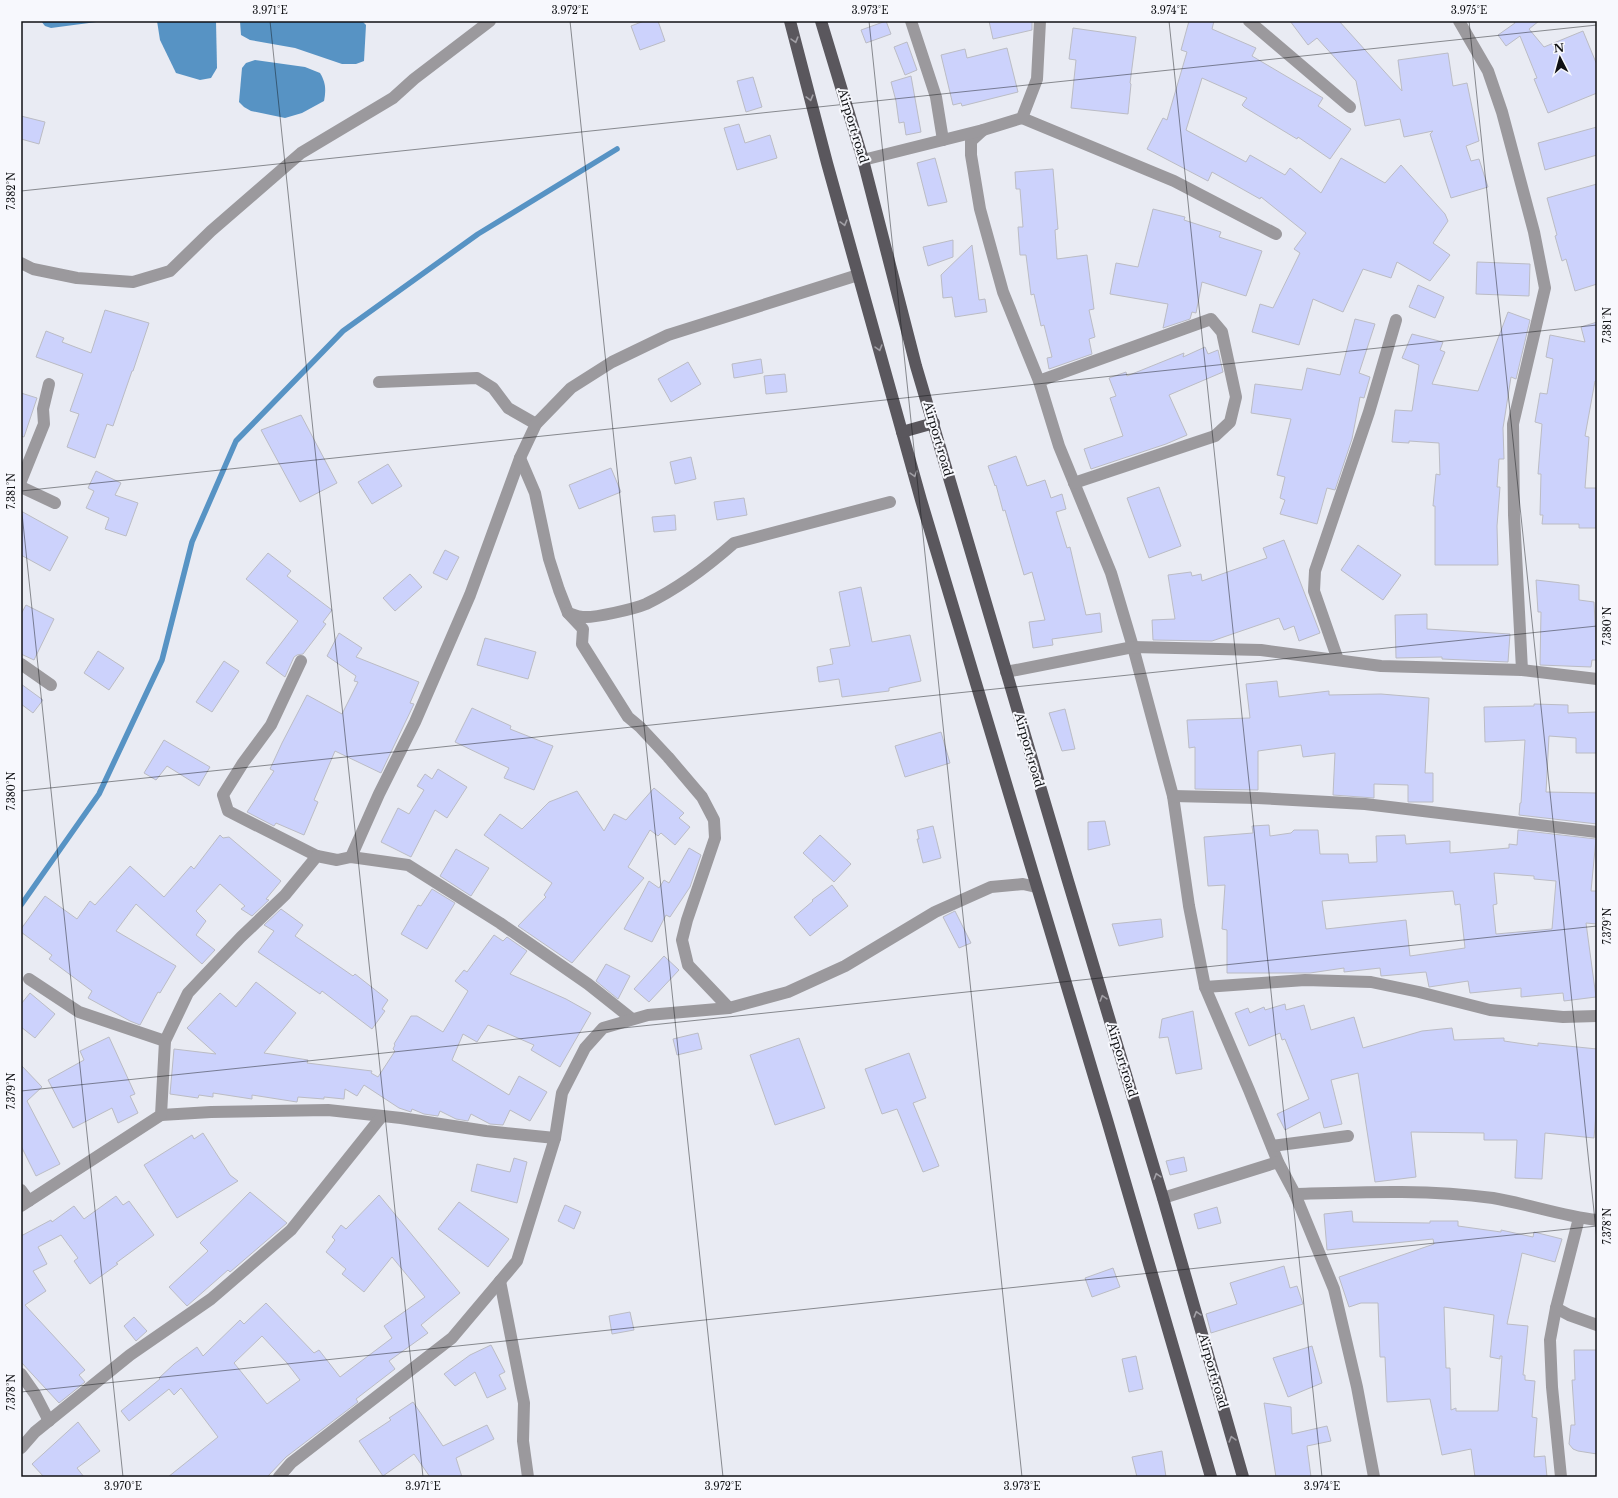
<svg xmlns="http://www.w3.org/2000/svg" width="1618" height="1498" font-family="'Libre Baskerville',serif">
  <rect width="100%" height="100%" fill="#e9ebf3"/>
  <g fill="#5793c4">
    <path d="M41,21H104L51,28L45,26Z"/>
    <path d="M157,21H216L217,68L211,78L200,80L176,73L160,40Z"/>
    <path d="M240,21H362L366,25L364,61L356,64H342L295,48L250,40L241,35Z"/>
    <path d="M255,60L305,67L320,73C326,83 326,90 324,101L302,113L285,118L251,111L244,107L239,102L242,68L246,63Z"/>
  </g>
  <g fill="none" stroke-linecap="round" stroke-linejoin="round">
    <path stroke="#5793c4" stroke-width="5.5" d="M21,905L99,794L162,660L192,542L236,441L343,331L478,234L617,149"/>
  </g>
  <g fill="#ccd2fc" stroke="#bbbcc4" fill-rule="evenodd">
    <path d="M644,21H658L665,41L640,50L631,26Z"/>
    <path d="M886,21L891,34L866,43L861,30Z"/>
    <path d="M989,21H1032V30L993,39Z"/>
    <path d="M1189,21H1214L1212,29L1256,48L1252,56L1323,98L1318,106L1351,129L1330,159L1298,137L1297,139L1244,107L1242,105L1247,98L1202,78L1186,130L1246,162L1250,155L1285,175L1290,168L1321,193L1341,158L1385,183L1401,165L1445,214L1448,221L1433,243L1450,255L1430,281L1397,262L1391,278L1363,269L1343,312L1313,299L1299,345L1252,332L1260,304L1273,308L1300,253L1294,249L1306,233L1261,197L1260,199L1212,172L1208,181L1147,149L1163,118L1167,120L1187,52L1181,50Z"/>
    <path d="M1290,21H1339L1402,91L1398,60L1448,53L1453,86L1467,83L1479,141L1466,146L1471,161L1479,159L1488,187L1451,198L1430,134L1433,131L1404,137L1400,119L1365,126L1356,81L1317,38L1308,45Z"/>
    <path d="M1514,21H1539L1529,29L1544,47L1583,31L1597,65V93L1548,113L1534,79L1537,78L1520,36L1506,46L1498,35L1515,23Z"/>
    <path d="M1073,28L1136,37L1130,83L1131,84L1128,114L1071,108L1076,60L1069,59Z"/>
    <path d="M907,42L917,70L905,75L894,47Z"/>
    <path d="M1007,48L1018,92L962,106L961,103L953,105L941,55L965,49L967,58Z"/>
    <path d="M911,76L921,132L906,135L904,122L899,123L896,101L891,82Z"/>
    <path d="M753,77L762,107L746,112L737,81Z"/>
    <path d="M21,116L45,122L39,144L21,139Z"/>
    <path d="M739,124L745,143L770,135L777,158L737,170L724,128Z"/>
    <path d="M1597,127V155L1545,170L1538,143Z"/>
    <path d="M935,158L947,202L928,206L917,163Z"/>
    <path d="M1053,169L1058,229L1055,230L1057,259L1087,255L1094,309L1089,310L1095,337L1089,339L1092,354L1049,369L1047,358L1052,357L1044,325L1041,326L1034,294L1031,295L1026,255H1020L1018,227H1023L1020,189H1016L1015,172Z"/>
    <path d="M1597,184V284L1575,291L1566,259L1562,261L1555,236L1557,235L1547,198Z"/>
    <path d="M1153,209L1185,217L1184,220L1221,232L1219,237L1262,251L1246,296L1202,282L1196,313L1192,312L1190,319L1163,328L1168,304L1110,294L1116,263L1138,267Z"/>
    <path d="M953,240V257L928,266L923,247Z"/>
    <path d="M972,245L979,300L985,299L987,312L955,317L952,297L943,298L941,275Z"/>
    <path d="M1477,262L1530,264L1529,296L1476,294Z"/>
    <path d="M1418,285L1444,297L1435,318L1409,307Z"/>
    <path d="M105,310L149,323L133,371H132L113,426L107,424L95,458L67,447L79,414L70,411L83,374L36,357L46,331L64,338L62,342L91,353Z"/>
    <path d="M1508,312L1530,320L1516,379L1511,377L1503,428L1504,459H1499L1497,487H1500L1497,526L1498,565H1435V506H1433L1436,474L1440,475L1439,443L1409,441V443L1392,442L1395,410L1412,411L1419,365L1402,358L1412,334L1443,342L1440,350L1445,352L1432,384L1478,391Z"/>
    <path d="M1355,319L1375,324L1359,373L1370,377L1364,398L1360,397L1352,439L1335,490L1327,488L1317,524L1280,514L1285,500L1280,498L1285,477L1277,475L1291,419L1251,413L1255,384L1302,390L1307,368L1340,375Z"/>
    <path d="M1597,322V381H1595L1585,436L1589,437L1585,488H1597L1596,528H1579V524H1542L1543,515H1540L1541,474H1538L1542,424L1535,422L1540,393L1547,394L1553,359L1546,357L1550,335L1585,342L1581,327Z"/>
    <path d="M1205,347L1208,354L1218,350L1223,372L1169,395L1187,435L1166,444L1091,469L1084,449L1123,436L1110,398L1116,396L1109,378L1126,372L1127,376L1184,353L1183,357Z"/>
    <path d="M761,359L763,373L734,378L732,364Z"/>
    <path d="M688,362L701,384L671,402L658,379Z"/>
    <path d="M785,374L787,392L766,394L764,376Z"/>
    <path d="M21,393L37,398L24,437L21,436Z"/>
    <path d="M301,415L337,483L300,502L261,430Z"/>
    <path d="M1016,456L1027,486L1045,480L1051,498L1062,494L1066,509L1056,512L1067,548L1070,547L1086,615L1100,613L1102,632L1052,639L1053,645L1033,648L1029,622L1045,620L1032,572L1024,575L1005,510L1003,511L996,485L995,486L988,466Z"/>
    <path d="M691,457L696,479L675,484L670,462Z"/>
    <path d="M388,464L402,486L372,504L358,482Z"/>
    <path d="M611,468L621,492L579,509L569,485Z"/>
    <path d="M96,471L121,483L115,495L138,503L126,536L105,529L109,518L86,508L94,491L88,488Z"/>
    <path d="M1159,487L1181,546L1149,558L1127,498Z"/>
    <path d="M744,498L747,515L717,520L714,502Z"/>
    <path d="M21,511L68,537L50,571L21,555Z"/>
    <path d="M675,515L676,530L654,532L652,517Z"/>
    <path d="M1284,540L1320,633L1299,641L1294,626L1284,630L1279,618L1212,641L1153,640L1152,620L1175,619L1168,575L1191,572L1192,576L1201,574L1202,581L1267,558L1263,548Z"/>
    <path d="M1358,545L1401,575L1383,600L1341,570Z"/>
    <path d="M445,550L459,557L447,580L433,573Z"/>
    <path d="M268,553L291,571L287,576L332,610L323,622L326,624L303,654L297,655L294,657L285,677L266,663L298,621L246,579Z"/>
    <path d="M410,574L422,587L395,611L383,598Z"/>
    <path d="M1536,580L1579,585V600L1594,602L1597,660H1592L1591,667L1540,665L1541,612H1538Z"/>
    <path d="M861,587L872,642L910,635L921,681L889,688V691L842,697L839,679L819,682L817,667L833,664L830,649L850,646L839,592Z"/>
    <path d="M26,605L54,619L34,660L21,654V614Z"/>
    <path d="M1427,614V629L1510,634L1508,662L1442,659V657L1396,658L1395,615Z"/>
    <path d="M339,633L362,648L356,657L419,682L410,703L414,704L381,773L335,751L314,800L318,802L304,835L276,823L274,826L247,812L274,771L270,769L282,743L307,695L342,714L358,682L354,681L356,676L327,656Z"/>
    <path d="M485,638L536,652L528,679L477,665Z"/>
    <path d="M98,651L124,668L109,690L84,673Z"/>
    <path d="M224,661L239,671L212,712L196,702Z"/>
    <path d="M1277,681L1279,697L1329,691V695L1381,694L1429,698L1425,773H1433V802H1408V785L1374,784V798L1333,795L1335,753L1303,757L1301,745L1258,751V790L1195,789V747L1189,748L1187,720L1250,718L1246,684Z"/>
    <path d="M21,684L43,700L33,713L21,704Z"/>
    <path d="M1534,704L1568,705V713L1597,712V753H1576V738L1549,736L1546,792L1597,793V824L1519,815L1520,803H1521L1525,740L1485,742L1484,707L1534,706Z"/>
    <path d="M472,708L511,726L510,729L553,746L534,790L504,778L509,768L455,742Z"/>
    <path d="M1065,709L1075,749L1062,751L1049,713Z"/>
    <path d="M941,732L950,763L905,777L895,746Z"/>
    <path d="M164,740L210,767L199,786L167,766L156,780L144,773Z"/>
    <path d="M438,769L467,787L447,818L435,810L411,857L381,842L398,808L409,814L424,790L417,786L425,774L432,779Z"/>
    <path d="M654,788L684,813L679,818L690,827L675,845L661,833L658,836L650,830L628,867L644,878L572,963L518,926L546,897L544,895L552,883L484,835L500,814L522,829L549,802L577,791L604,831L614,814L626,820Z"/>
    <path d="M1105,821L1110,845L1088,850V822Z"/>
    <path d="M1269,825L1270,836L1291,833L1294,830H1318L1320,854H1348L1349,863L1377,862L1376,836L1405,835L1406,844L1450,841V853L1509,848V844L1517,845L1518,830L1596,839L1591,891H1597V924L1586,923L1596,997L1564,1001L1563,993L1521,997V988L1470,993L1468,981L1429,987L1426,972L1381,976L1380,968L1344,972V968L1310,973H1227V930L1222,929L1225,885L1208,886L1204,837L1253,833L1252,826ZM1494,873L1534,876V879L1556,881L1552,929L1496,934L1493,905L1497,904ZM1453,891L1455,905L1460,904L1465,948L1410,956L1406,920L1326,929L1322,901Z"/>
    <path d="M933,826L941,858L923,863L917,839H919L917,830Z"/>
    <path d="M220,835L223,838L229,837L281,881L266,899L269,900L252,916L241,909L245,906L220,884L196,911L206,921L196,935L215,950L202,964L136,904L116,931L176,966L160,993L158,992L140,1025L130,1021L88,998L92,991L49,959L52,955L21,932V929L45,896L77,919L90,901L95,905L130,866L164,897L191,866L194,869Z"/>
    <path d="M820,835L851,864L834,882L803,853Z"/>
    <path d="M689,848L701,855L690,887L670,917L666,915L652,942L624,929L649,881L659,888L664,880L669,883Z"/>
    <path d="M456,849L489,868L471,896L440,876Z"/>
    <path d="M832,885L848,906L810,936L794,917L813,901L812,900Z"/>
    <path d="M432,889L455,903L427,949L401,934L418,905L421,906Z"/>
    <path d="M281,909L303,925L295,936L353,976L355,974L388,1000L382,1009L385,1011L372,1029L322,991L320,994L258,952L274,931L264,925Z"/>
    <path d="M955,911L971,943L959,948L943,917Z"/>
    <path d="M1161,919L1163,937L1119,946L1112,924Z"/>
    <path d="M494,935L503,941L507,937L527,951L510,974L566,999L591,1013L560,1067L531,1050L534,1045L488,1025L477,1042L463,1034L452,1060L509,1095L519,1076L547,1092L530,1121L510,1110L503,1125L490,1124L471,1114L468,1121L456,1119L440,1111L438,1116L424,1114L412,1109L411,1112L399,1108L364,1085L357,1096L345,1089L344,1099L324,1097V1099L298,1097L297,1102L252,1095V1099L213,1093V1097L199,1095L198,1098L170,1094L174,1049L216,1054L187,1028L220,993L236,1007L256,982L296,1013L264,1053L308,1060L307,1063L372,1071L371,1073L378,1077L395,1051L393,1049L395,1045L394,1044L411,1016H417L443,1032L468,991L455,981L464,970L467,972Z"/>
    <path d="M664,956L679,970L649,1002L634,989Z"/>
    <path d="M606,964L630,976L618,999L596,981Z"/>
    <path d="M30,993L55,1014L35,1038L21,1027V1004Z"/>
    <path d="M1285,1004L1286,1010L1304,1005L1311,1030L1354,1017L1363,1048L1422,1031L1452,1028L1454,1040L1504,1038V1041L1538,1046V1043L1597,1049V1101L1594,1138L1545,1133L1542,1179L1515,1178L1517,1140H1484V1133L1411,1132L1416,1177L1375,1182L1358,1073L1331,1080L1342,1124L1324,1128L1320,1112L1285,1130L1277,1114L1309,1099L1285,1039L1282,1040L1280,1033L1249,1046L1235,1013L1248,1008L1250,1013L1264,1007L1265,1010Z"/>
    <path d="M1193,1011L1202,1069L1176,1074L1168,1037L1159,1038L1162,1019Z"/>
    <path d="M698,1033L702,1049L677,1055L673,1039Z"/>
    <path d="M109,1037L135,1094L130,1096L138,1113L118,1123L112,1108L73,1128L48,1080L84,1060L80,1051Z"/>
    <path d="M799,1038L825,1108L775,1125L750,1055Z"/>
    <path d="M909,1053L926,1098L913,1103L939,1166L923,1172L897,1109L882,1114L865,1069Z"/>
    <path d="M21,1065L42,1087L27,1101L60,1164L36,1176L21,1146Z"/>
    <path d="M203,1133L230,1175L238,1181L177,1218L144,1165L192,1135L194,1139Z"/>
    <path d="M1184,1157L1187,1171L1170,1175L1166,1161Z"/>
    <path d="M514,1158L527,1162L517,1203L471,1191L477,1164L510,1172Z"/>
    <path d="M250,1192L287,1223L230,1272L228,1270L187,1306L169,1287L208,1251L200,1243Z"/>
    <path d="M379,1195L460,1293L421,1325L428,1333L389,1361L395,1369L356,1399L358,1402L286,1457L267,1477H168L218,1437L181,1388L174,1395L169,1389L129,1421L121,1411L160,1379L159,1378L174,1364L197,1347L203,1356L240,1320L244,1324L266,1303L314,1353L319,1350L340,1377L392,1338L384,1326L425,1297L392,1257L364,1292L342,1274L346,1269L326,1252L335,1240L332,1237L341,1225L346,1229ZM262,1336L287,1363L300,1380L267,1404L234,1363Z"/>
    <path d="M116,1196L123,1205L129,1201L154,1235L116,1263L118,1264L90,1284L74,1261L78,1258L61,1235L38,1247L47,1264L33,1271L46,1291L25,1305L85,1370L79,1375L85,1382L59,1403L21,1362V1236L51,1220L52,1222L74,1206L84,1219Z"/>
    <path d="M459,1202L509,1239L488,1267L438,1229Z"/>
    <path d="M565,1205L581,1212L574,1229L558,1221Z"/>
    <path d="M1217,1207L1221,1223L1198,1229L1194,1214Z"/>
    <path d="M1352,1211L1353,1222L1430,1223V1221H1458V1226L1501,1232V1230L1533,1237L1534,1232L1562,1239L1555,1262L1522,1253L1507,1324L1528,1326L1523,1375H1525V1380L1535,1381L1532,1417L1537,1418L1534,1457L1545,1456L1547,1477H1475L1471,1449L1442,1455L1430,1399L1387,1402L1385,1357H1380L1378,1303H1361L1349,1307L1339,1277L1434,1244L1433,1239L1327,1250L1324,1214ZM1444,1307L1494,1315L1490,1357L1500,1359V1356H1502L1498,1411H1456V1408L1451,1410L1450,1368H1446Z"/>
    <path d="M1284,1266L1290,1288L1297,1286L1303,1304L1211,1333L1206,1314L1237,1304L1230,1283Z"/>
    <path d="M1113,1268L1120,1287L1092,1297L1085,1278Z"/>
    <path d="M630,1312L634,1330L612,1334L609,1316Z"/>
    <path d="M134,1317L147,1331L136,1341L124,1326Z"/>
    <path d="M491,1345L505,1372L499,1375L506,1389L487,1398L475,1372L455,1386L444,1374L470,1355Z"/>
    <path d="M1312,1346L1322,1383L1288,1397L1273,1358Z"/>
    <path d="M1574,1350H1597V1454L1578,1451L1573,1449L1569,1444L1571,1425H1575L1572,1380H1575Z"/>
    <path d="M1136,1356L1143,1389L1129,1392L1122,1359Z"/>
    <path d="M413,1402L443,1446L487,1425L494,1439L456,1458L462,1477H430L414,1454L383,1476L359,1441L391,1420L389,1418Z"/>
    <path d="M1264,1403L1291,1407L1292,1434L1327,1426L1331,1441L1307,1446L1311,1477H1276Z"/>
    <path d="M78,1422L100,1451L77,1468L84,1477H44L32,1464Z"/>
    <path d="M1162,1451L1166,1477H1137L1132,1457Z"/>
  </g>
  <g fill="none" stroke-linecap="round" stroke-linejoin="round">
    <g stroke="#9b999d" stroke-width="12">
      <path d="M911,21L936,97L943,140"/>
      <path d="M1249,21L1350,107"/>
      <path d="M1459,21L1488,71L1502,112L1534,232L1545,288L1513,424L1514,515L1522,670"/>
      <path d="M1022,118L1174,181L1276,234"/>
      <path d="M983,130L971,141V155L980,209L1003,292L1039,381L1059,446L1111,573L1133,647L1173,796L1189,906L1205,987L1249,1090L1278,1162L1295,1194L1334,1289L1357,1387L1374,1477"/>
      <path d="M863,160L983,130L1022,118L1037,79L1040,21"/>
      <path d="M21,263L33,269L77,278L133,282L170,271L211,231L301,153L393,98L414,79L490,21"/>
      <path d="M1039,381L1211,319L1222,332L1236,397L1230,422L1215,436L1074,483"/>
      <path d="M379,382L477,378L493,388L508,408L536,424"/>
      <path d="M520,458L535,493L549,559L559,590L568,613L583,629L582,644L628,717L640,727L668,757L702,797L714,820L715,838L687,920L682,940L688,965L729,1008"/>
      <path d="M21,481L44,424L43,409L49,384"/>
      <path d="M21,487L55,503"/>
      <path d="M568,613C572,614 578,617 583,617C595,618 634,609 646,604C677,589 708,566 734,543L890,502"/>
      <path d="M1338,660L1314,591L1315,571L1369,412L1396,320"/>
      <path d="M301,661L271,725L243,763L223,795L228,811L317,856"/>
      <path d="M21,664L51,685"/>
      <path d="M1006,672L1133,647L1261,650L1381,666L1522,670L1597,679"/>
      <path d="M1173,796L1257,798L1365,804L1597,832"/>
      <path d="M351,857L379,794L415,722L470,595L520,458L536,424L571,388L612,362L668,335L858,275"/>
      <path d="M29,979L79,1012L165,1041"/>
      <path d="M1205,987L1305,980L1371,982L1419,992L1490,1010L1563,1017L1597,1016"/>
      <path d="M161,1115L211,1112L328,1110L401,1118L486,1131L555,1138"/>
      <path d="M1272,1146L1348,1136"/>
      <path d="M21,1190L29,1201"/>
      <path d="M1295,1194C1361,1192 1427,1189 1493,1198C1528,1204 1562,1216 1597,1220"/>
      <path d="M1163,1198L1278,1162"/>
      <path d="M21,1206L161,1115L165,1041L188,993L241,937L285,895L317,856L337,860L351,857L408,865L500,923L588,984L632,1019"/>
      <path d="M500,1281L524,1403L523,1441L528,1477"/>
      <path d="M1556,1308L1569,1315L1597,1325"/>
      <path d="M21,1374L35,1394L49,1421"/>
      <path d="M21,1448L35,1432L130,1355L211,1299L291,1230L382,1116"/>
      <path d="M279,1477L291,1463L452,1338L517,1261L555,1138L562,1093L585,1048L603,1028L648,1015L729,1008L788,992L845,966L935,912L991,887L1023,884L1036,887"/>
      <path d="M1561,1477L1552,1387L1550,1340L1556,1308L1579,1218"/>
    </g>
    <g stroke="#5a575d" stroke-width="12">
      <path d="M790,21L827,163L921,500L1107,1120L1211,1477"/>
      <path d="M821,21L863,160L916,366L1068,881L1163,1198L1243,1477"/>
      <path d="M902,432L934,423"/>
    </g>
  </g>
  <defs><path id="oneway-chevron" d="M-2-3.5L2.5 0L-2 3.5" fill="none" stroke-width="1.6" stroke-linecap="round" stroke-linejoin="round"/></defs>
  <g stroke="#a19fa5">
    <use href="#oneway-chevron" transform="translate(795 40) rotate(74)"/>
    <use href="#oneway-chevron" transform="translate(810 98) rotate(75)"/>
    <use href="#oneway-chevron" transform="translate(844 223) rotate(75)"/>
    <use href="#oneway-chevron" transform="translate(879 348) rotate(74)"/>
    <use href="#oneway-chevron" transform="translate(914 474) rotate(74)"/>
    <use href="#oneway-chevron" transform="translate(1103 998) rotate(-107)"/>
    <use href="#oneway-chevron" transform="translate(1157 1176) rotate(-107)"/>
    <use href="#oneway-chevron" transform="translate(1197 1314) rotate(-106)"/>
    <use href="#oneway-chevron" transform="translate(1232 1439) rotate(-106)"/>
  </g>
  <path fill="none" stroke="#101114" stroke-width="1" stroke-opacity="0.45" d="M270,21L423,1477M570,21L723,1477M869,21L1022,1477M1169,21L1322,1477M1469,21L1597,1240M21,191L1597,25M21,491L1597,325M21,504L123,1477M21,791L1597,626M21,1091L1597,926M21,1392L1597,1226"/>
  <g text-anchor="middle" stroke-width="4" stroke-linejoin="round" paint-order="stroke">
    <g font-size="12" fill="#101114" stroke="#f7f8fd">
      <text transform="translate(853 126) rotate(73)" y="4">Airport road</text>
      <text transform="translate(938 439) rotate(74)" y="4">Airport road</text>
      <text transform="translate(1029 750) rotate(74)" y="4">Airport road</text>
      <text transform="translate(1122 1060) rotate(73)" y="4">Airport road</text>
      <text transform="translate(1213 1371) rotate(74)" y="4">Airport road</text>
    </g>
  </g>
  <rect width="1618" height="1498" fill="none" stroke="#f7f8fd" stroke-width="44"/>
  <g transform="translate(1560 58) rotate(354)" stroke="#f7f8fd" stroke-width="3" paint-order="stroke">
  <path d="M0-3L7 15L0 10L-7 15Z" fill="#101114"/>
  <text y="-6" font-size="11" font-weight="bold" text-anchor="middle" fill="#101114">N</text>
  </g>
  <rect x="22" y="22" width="1574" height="1454" fill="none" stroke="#101114" stroke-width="1.5"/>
  <g font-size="10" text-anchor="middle" fill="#101114">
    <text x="270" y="14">3.971°E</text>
    <text x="570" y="14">3.972°E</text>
    <text x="870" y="14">3.973°E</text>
    <text x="1169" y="14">3.974°E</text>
    <text x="1469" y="14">3.975°E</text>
    <text transform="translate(11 191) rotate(-90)" y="4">7.382°N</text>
    <text transform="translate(1607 325) rotate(-90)" y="4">7.381°N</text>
    <text transform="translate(11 491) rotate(-90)" y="4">7.381°N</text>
    <text transform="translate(1607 626) rotate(-90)" y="4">7.380°N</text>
    <text transform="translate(11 791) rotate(-90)" y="4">7.380°N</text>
    <text transform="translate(1607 926) rotate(-90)" y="4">7.379°N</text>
    <text transform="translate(11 1091) rotate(-90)" y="4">7.379°N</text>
    <text transform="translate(1607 1226) rotate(-90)" y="4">7.378°N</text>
    <text transform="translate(11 1392) rotate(-90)" y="4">7.378°N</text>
    <text x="123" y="1490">3.970°E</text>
    <text x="423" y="1490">3.971°E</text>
    <text x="723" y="1490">3.972°E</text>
    <text x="1022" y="1490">3.973°E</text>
    <text x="1322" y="1490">3.974°E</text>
  </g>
</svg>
